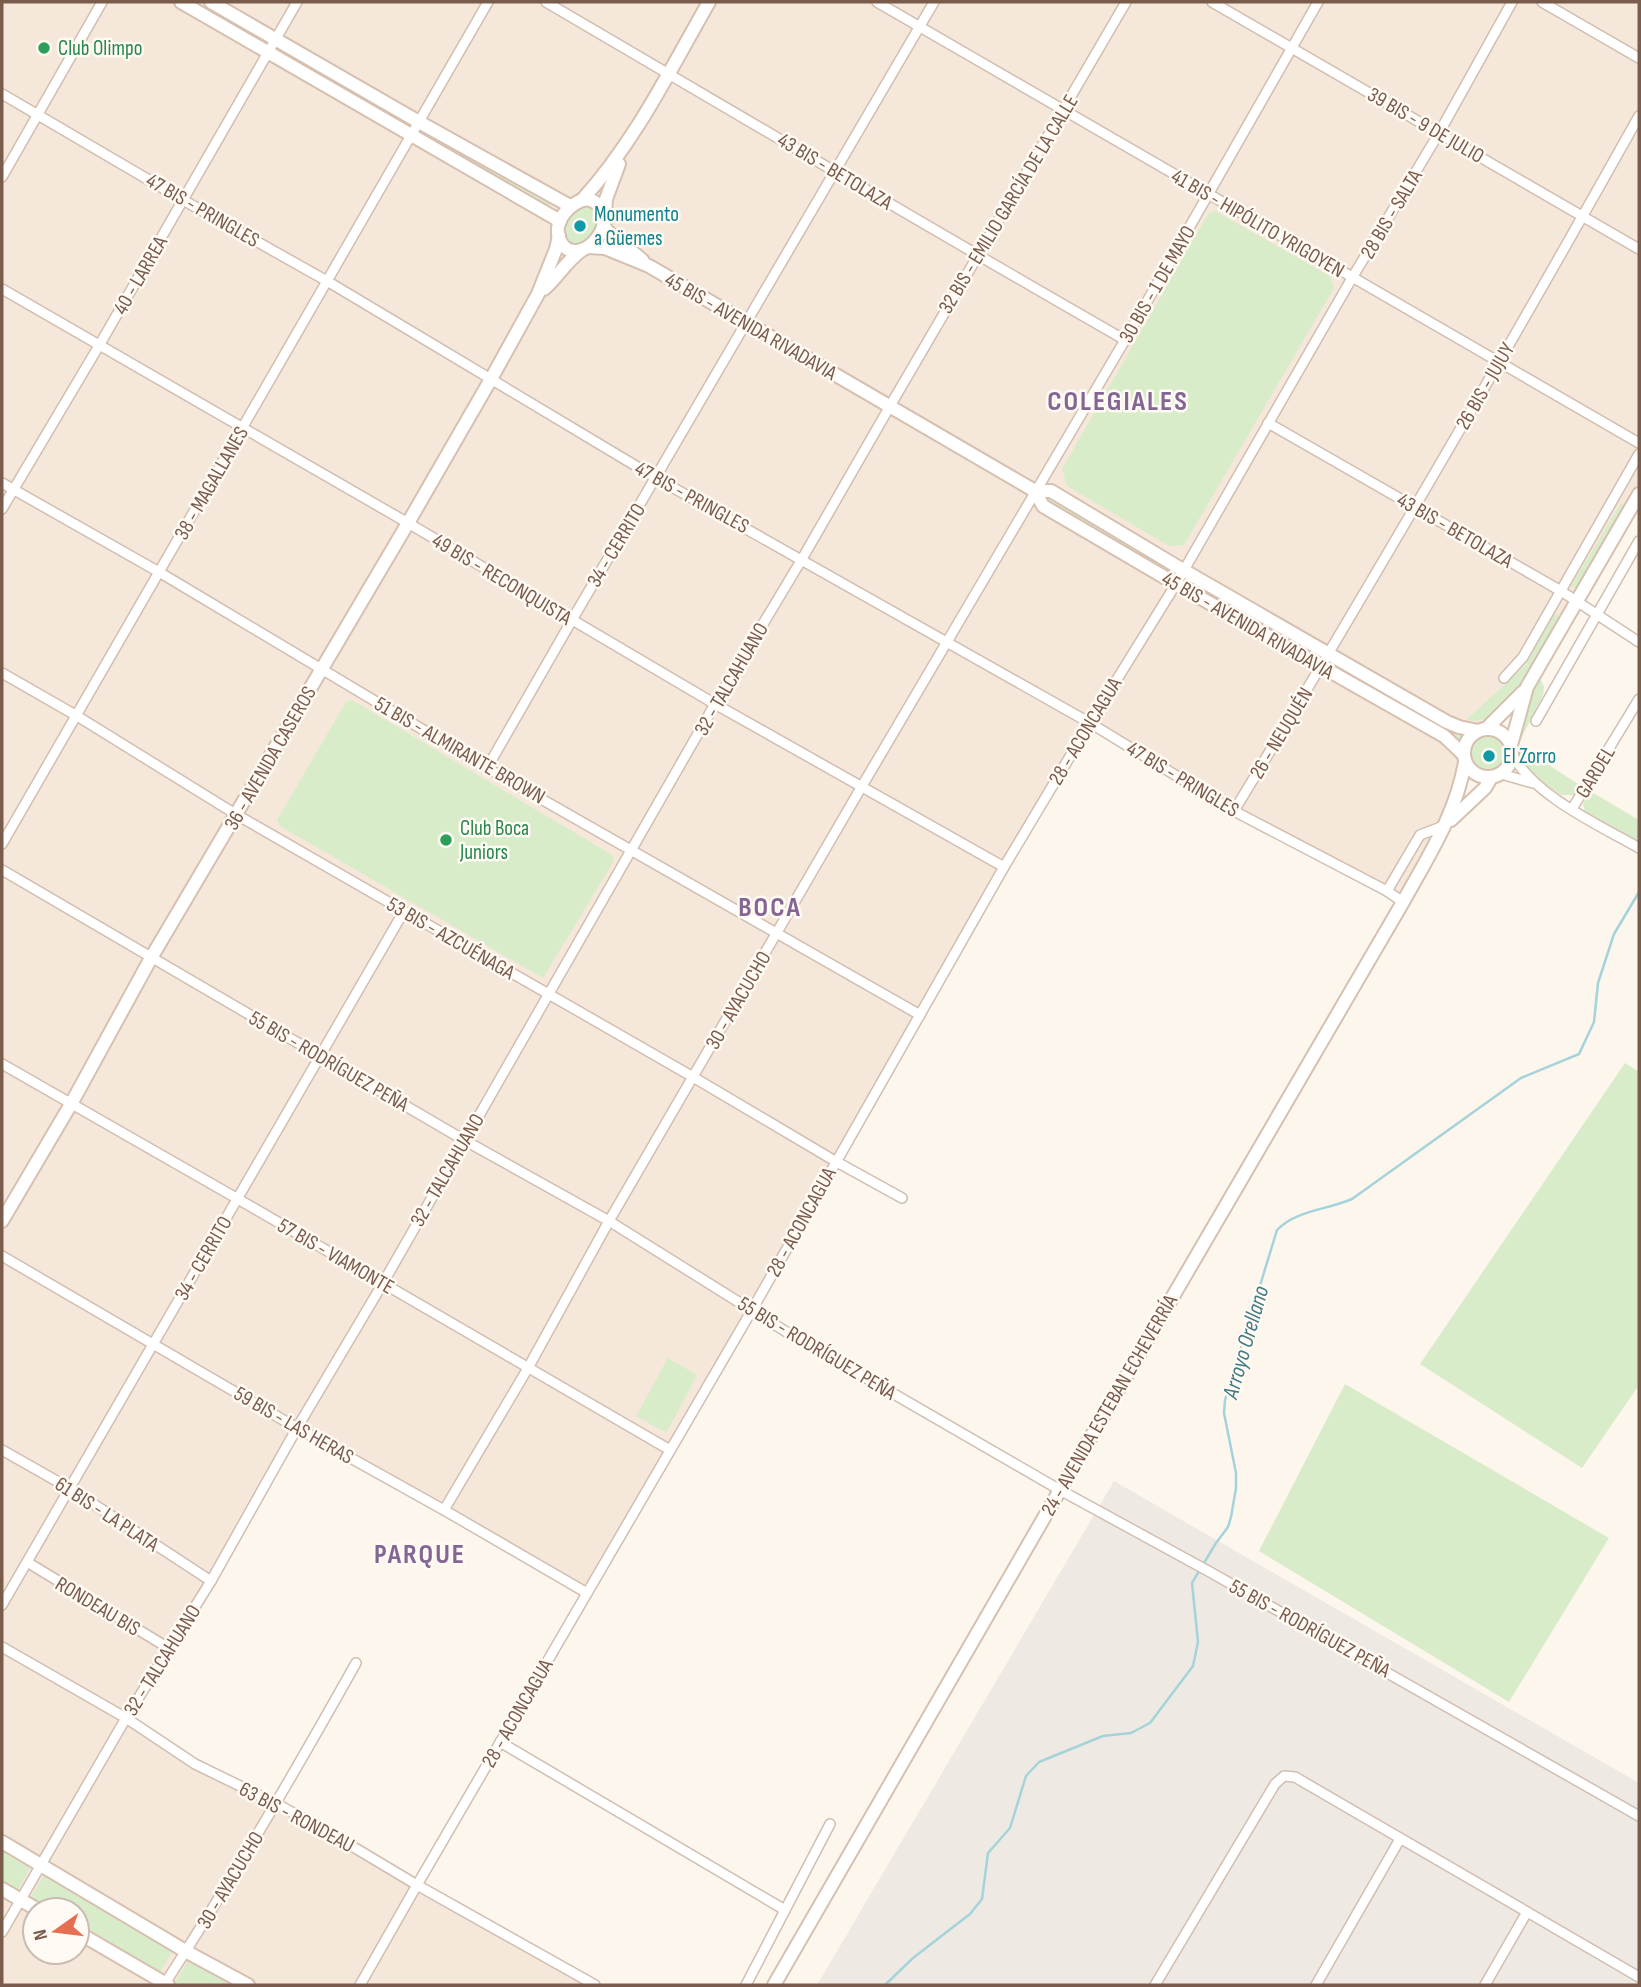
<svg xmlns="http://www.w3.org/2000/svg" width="1641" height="1987" font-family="'Sofia Sans Condensed',sans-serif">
  <rect width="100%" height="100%" fill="#fdf6ec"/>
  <path fill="#f5e8da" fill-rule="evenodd" d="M2,2H1639V494L1527,687L1467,741L1464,748L1463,776L1403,902L1234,811L1090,723L587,1593L297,1428L126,1718L195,1764L277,1804L595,1985H2ZM35,1910H77V1952H35Z"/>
  <path fill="#efe9e4" d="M1114,1481L1639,1783V1985H817Z"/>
  <g fill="#d8ecc9">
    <path d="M285,51L404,120L402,123L283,54Z"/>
    <path d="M430,134L550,203L548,207L429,138Z"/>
    <path d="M580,206C609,205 600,249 568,243C558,225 567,218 580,206Z"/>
    <path d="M1215,211L1330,276L1334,288L1184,545L1169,546L1067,486L1062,469L1208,214Z"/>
    <path d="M1049,496L1174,571L1172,575L1047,500Z"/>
    <path d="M1621,503L1626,507L1577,590L1571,586Z"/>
    <path d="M1189,580L1316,652L1314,656L1187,584Z"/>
    <path d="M1558,613L1559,621C1542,651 1508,730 1466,720L1525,666L1553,616Z"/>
    <path d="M1332,662L1447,729L1464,734L1459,743L1331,665Z"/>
    <path d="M1541,680L1544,687L1543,695L1520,741C1519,722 1525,691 1541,680Z"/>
    <path d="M352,700L612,855L614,861L543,978L280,826L277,820L346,702Z"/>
    <circle cx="1489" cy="754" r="19"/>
    <path d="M1521,747L1581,786L1575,795H1561L1534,777L1523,767L1519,757Z"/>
    <path d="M1590,791L1639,820V838L1637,841L1585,811L1583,804Z"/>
    <path d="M1625,1063L1639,1072V1385L1582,1468L1420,1364Z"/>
    <path d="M668,1358L697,1375L667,1432L661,1430L636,1416Z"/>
    <path d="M1345,1384L1609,1538L1509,1702L1259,1551Z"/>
    <path d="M2,1851L30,1868L18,1890L2,1880Z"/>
    <path d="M44,1875L173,1950L160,1972L77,1923V1910H54L31,1897Z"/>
    <path d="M189,1959L237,1985H179L175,1983Z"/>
  </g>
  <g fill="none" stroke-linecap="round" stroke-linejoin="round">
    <path stroke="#a5d3da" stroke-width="2.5" d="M885,1985L913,1958L970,1914L982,1899L988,1853L1010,1828L1026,1776L1039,1762L1103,1736L1131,1733L1150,1723L1193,1666L1198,1642L1192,1583L1216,1543L1228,1527L1231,1517L1236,1488V1473L1224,1413L1225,1400L1277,1230C1296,1210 1327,1210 1352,1199L1521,1078L1579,1054L1594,1022L1598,983L1614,934L1639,892"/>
    <g stroke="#d1beb0" stroke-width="12">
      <g id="street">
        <path d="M546,2C739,115 931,229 1125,340"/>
        <path d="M877,2L1639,443"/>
        <path d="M1212,2L1639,249"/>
        <path d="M1542,2L1639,58"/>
        <path d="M2,94L183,200L327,281L656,478L1090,723L1234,811L1387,891L1403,902"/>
        <path d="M2,177L102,2"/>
        <path d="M2,289L408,523L715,704L1004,867"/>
        <path d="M1268,423L1561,591L1639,642"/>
        <path d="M2,483L159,572L487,768L920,1015"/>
        <path d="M2,509L100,344L297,2"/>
        <path d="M2,673L77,716L237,815L693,1077L835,1161L902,1198"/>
        <path d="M1504,678L1523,657L1639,454"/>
        <path d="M1536,721L1639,541"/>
        <path d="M1512,754C1534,796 1599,825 1639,848"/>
        <path d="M487,768L572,620L934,2"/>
        <path d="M1501,774L1533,783"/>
        <path d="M1572,809L1639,699"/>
        <path d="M1234,811C1372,582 1508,350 1639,116"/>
        <path d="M2,844L488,2"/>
        <path d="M2,870L464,1140L609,1221L785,1331L1060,1490L1210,1572L1639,1816"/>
        <path d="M1387,891L1420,835L1446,825"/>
        <path d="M2,1064L238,1199L670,1450"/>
        <path d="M2,1256L297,1428L444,1510L587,1593"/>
        <path d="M2,1450L69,1488L211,1581"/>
        <path d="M444,1510L528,1368L609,1221L862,786L1125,340L1318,2"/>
        <path d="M27,1562L170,1649"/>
        <path d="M2,1605L404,911"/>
        <path d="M2,1647L126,1718L195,1764L277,1804L330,1833L417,1885L595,1985"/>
        <path d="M500,1742L785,1910"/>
        <path d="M2,1932L126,1718L211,1581L297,1428L383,1283L715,704L802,559L890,406L1126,2"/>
        <path d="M164,1985C232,1880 295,1772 356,1663"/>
        <path d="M360,1985L417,1885L752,1310L1004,867L1090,723L1176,584L1352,278L1439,133L1512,2"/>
        <path d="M746,1985L830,1824"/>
        <path d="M1155,1985L1275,1784L1284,1776L1295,1777L1639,1977"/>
        <path d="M1316,1985L1400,1839"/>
        <path d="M1485,1985L1527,1912"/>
      </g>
    </g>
    <g stroke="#d6c0b0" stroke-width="16">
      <g id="secondary">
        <path d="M181,2L560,221"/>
        <path d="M211,2L419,122L570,206"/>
        <path d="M588,199C629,213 582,271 562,244C549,225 569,201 588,199Z"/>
        <path d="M582,200C635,142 670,70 709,2"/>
        <path d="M605,213L606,199L619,164"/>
        <path d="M603,225C612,240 630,248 643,261"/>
        <path d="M588,247L605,248L649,266L1035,491H1051L1183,570L1447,722L1459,727L1478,731"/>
        <path d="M544,289C558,277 566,261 582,250"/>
        <path d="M1035,491L1043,506L1176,584L1444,736L1464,755"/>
        <circle cx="1488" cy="753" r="24"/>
        <path d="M1486,729L1523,692"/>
        <path d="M1511,745L1527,687L1639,494"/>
        <path d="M1451,820L1485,788L1491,778"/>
        <path d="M2,1221L71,1104L151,958L408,523L491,379L538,294L556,249L559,236"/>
        <path d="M2,1842L187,1952L248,1985"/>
        <path d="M2,1889L38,1910"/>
        <path d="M77,1932L168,1985"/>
        <path d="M774,1985L1060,1490L1403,902C1428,857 1456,814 1465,762"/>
      </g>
    </g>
    <use href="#street" stroke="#fff" stroke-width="9"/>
    <use href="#secondary" stroke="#fff" stroke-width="12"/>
  </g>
  <g fill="#2e9e5b" stroke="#fffaf3" stroke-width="2.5">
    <circle cx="44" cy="48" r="7"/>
    <circle cx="446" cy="840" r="7"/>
  </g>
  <g fill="#0f9aa8" stroke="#fffaf3" stroke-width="2.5">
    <circle cx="580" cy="226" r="7"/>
    <circle cx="1489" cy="756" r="7"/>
  </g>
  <g text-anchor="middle" stroke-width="5" stroke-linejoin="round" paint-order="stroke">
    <g font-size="21" fill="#27864d" stroke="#fffaf3" text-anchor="start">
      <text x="58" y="55">Club Olimpo</text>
      <text x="460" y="835">Club Boca<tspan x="460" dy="24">Juniors</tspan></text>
    </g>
    <g font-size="21" fill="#7a5c4d" stroke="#fffaf3">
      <text transform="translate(1426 125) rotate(30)" y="7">39 BIS - 9 DE JULIO</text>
      <text transform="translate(835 171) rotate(31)" y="7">43 BIS - BETOLAZA</text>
      <text transform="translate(1008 204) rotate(-59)" y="7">32 BIS - EMILIO GARCÍA DE LA CALLE</text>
      <text transform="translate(203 210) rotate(30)" y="7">47 BIS - PRINGLES</text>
      <text transform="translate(1391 214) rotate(-59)" y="7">28 BIS - SALTA</text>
      <text transform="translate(1258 223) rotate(30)" y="7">41 BIS - HIPÓLITO YRIGOYEN</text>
      <text transform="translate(140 275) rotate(-60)" y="7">40 - LARREA</text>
      <text transform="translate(1157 284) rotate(-60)" y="7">30 BIS - 1 DE MAYO</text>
      <text transform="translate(751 326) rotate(30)" y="7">45 BIS - AVENIDA RIVADAVIA</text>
      <text transform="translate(1485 386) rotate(-60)" y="7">26 BIS - JUJUY</text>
      <text transform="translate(211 483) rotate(-60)" y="7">38 - MAGALLANES</text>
      <text transform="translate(692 497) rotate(29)" y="7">47 BIS - PRINGLES</text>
      <text transform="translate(1455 530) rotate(30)" y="7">43 BIS - BETOLAZA</text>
      <text transform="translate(616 545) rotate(-59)" y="7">34 - CERRITO</text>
      <text transform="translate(502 579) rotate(31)" y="7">49 BIS - RECONQUISTA</text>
      <text transform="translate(1248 625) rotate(30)" y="7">45 BIS - AVENIDA RIVADAVIA</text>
      <text transform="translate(731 679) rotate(-60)" y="7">32 - TALCAHUANO</text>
      <text transform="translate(1085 731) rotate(-59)" y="7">28 - ACONCAGUA</text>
      <text transform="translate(1281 733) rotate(-59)" y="7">26 - NEUQUÉN</text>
      <text transform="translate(460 750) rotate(30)" y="7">51 BIS - ALMIRANTE BROWN</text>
      <text transform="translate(270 758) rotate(-60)" y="7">36 - AVENIDA CASEROS</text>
      <text transform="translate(1595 772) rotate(-59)" y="7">GARDEL</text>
      <text transform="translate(1183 779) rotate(31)" y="7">47 BIS - PRINGLES</text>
      <text transform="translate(451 938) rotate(30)" y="7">53 BIS - AZCUÉNAGA</text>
      <text transform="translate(738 1000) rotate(-60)" y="7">30 - AYACUCHO</text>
      <text transform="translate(329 1061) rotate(30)" y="7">55 BIS - RODRÍGUEZ PEÑA</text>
      <text transform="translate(447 1170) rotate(-60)" y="7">32 - TALCAHUANO</text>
      <text transform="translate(801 1222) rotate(-61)" y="7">28 - ACONCAGUA</text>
      <text transform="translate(336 1256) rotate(30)" y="7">57 BIS - VIAMONTE</text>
      <text transform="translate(203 1258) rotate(-60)" y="7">34 - CERRITO</text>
      <text transform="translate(817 1348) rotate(31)" y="7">55 BIS - RODRÍGUEZ PEÑA</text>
      <text transform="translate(1109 1405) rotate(-60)" y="7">24 - AVENIDA ESTEBAN ECHEVERRÍA</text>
      <text transform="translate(294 1425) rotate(30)" y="7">59 BIS - LAS HERAS</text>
      <text transform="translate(107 1514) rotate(33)" y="7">61 BIS - LA PLATA</text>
      <text transform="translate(98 1606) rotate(31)" y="7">RONDEAU BIS</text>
      <text transform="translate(1310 1628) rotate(29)" y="7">55 BIS - RODRÍGUEZ PEÑA</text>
      <text transform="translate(162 1660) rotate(-58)" y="7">32 - TALCAHUANO</text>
      <text transform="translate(517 1713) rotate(-60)" y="7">28 - ACONCAGUA</text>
      <text transform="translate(297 1817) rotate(28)" y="7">63 BIS - RONDEAU</text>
      <text transform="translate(230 1880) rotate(-59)" y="7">30 - AYACUCHO</text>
    </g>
    <g font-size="21" fill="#0d838f" stroke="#fffaf3" text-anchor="start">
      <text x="594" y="221">Monumento<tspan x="594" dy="24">a Güemes</tspan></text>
      <text x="1503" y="763">El Zorro</text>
    </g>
    <g font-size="23" font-style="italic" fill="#437c86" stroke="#fffaf3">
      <text transform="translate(1245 1342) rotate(-74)" y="8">Arroyo Orellano</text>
    </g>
    <g font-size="28" font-weight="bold" letter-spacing="2" fill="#846695" stroke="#fffaf3">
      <text x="1118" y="410">COLEGIALES</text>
      <text x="770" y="916">BOCA</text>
      <text x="420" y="1563">PARQUE</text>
    </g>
  </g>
  <rect width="1641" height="1987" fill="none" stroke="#7a5c4d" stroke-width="7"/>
  <g transform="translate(56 1931) rotate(256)"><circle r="33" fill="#fffaf3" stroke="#cabbb1" stroke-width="2"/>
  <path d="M0-5L12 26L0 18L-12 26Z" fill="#e76f51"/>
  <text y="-10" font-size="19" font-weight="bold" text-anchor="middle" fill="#7a5c4d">N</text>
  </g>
</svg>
